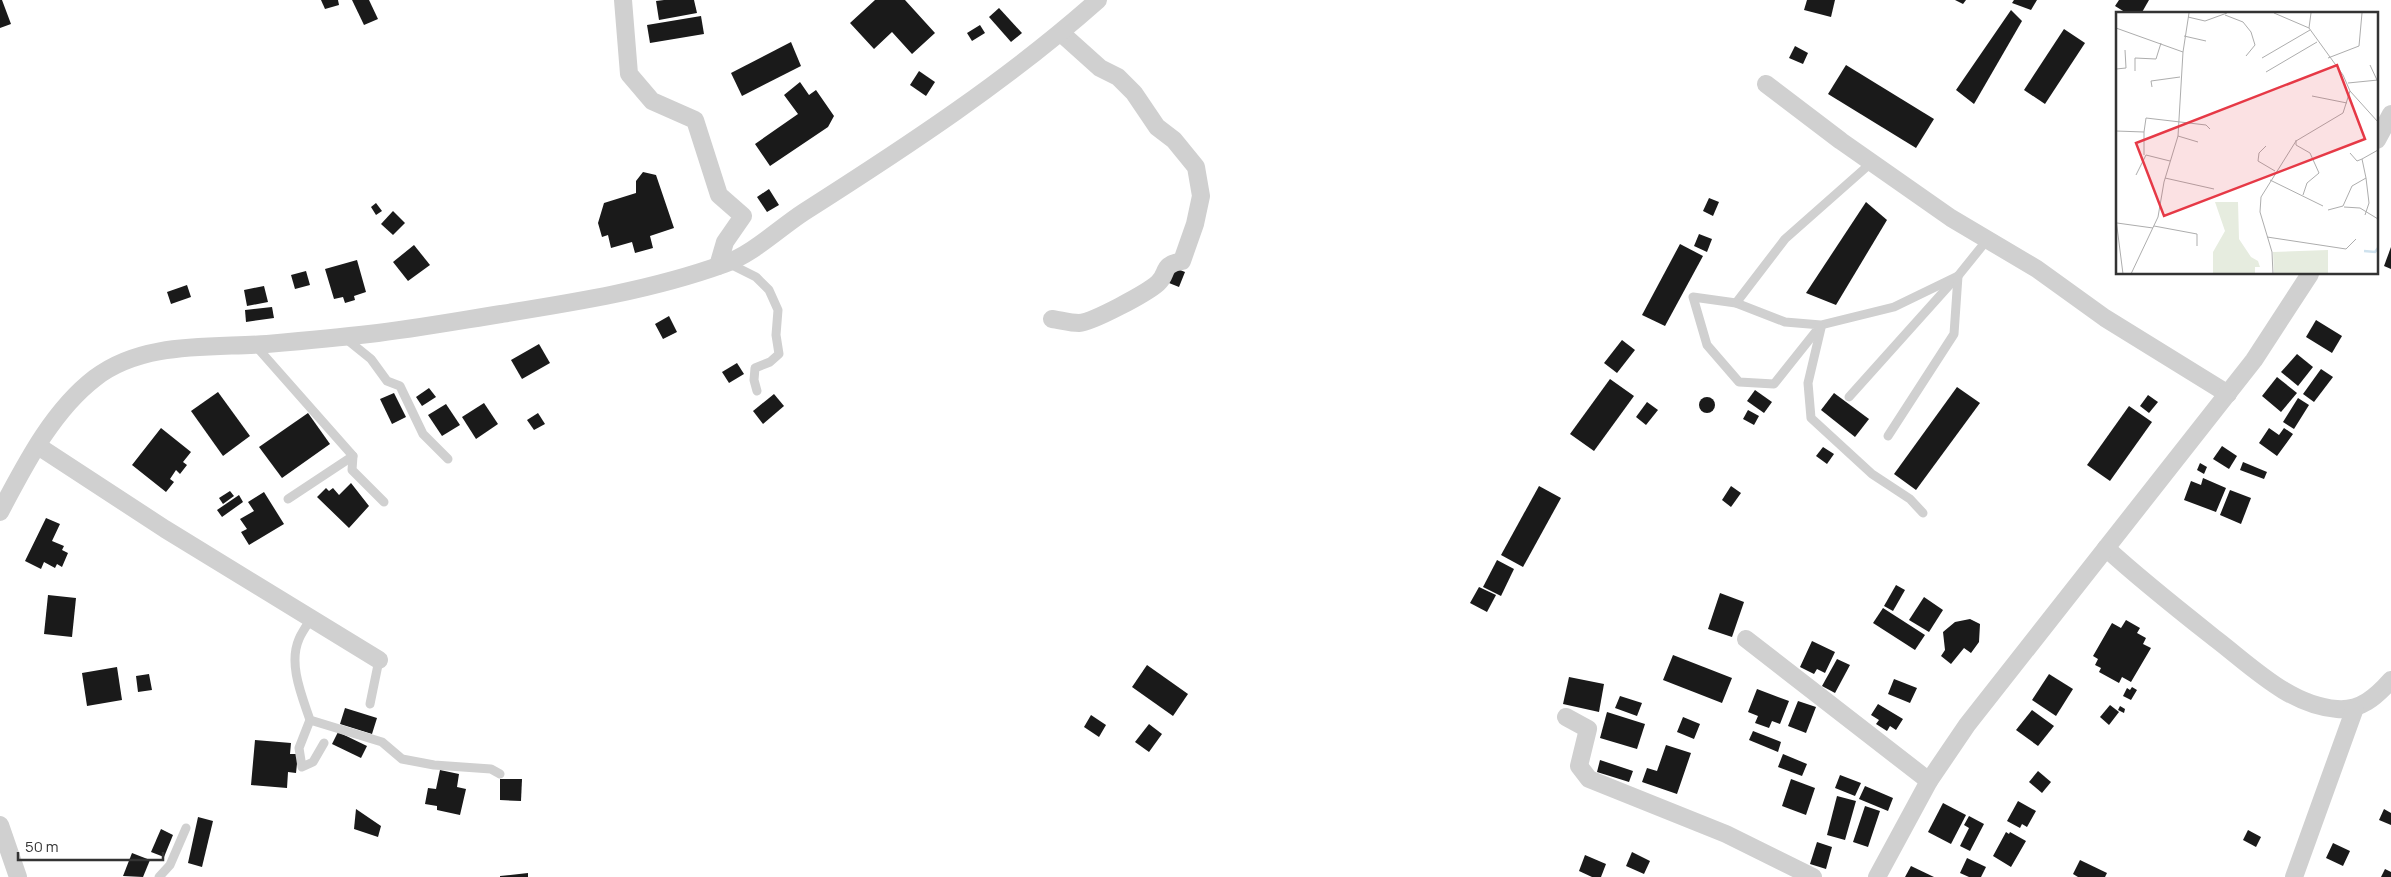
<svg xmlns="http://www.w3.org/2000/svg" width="2391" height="877" font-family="Manrope,sans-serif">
  <rect width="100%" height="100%" fill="#fff"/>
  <g fill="#1a1a1a">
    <path d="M0,0H2L11,24L0,28Z"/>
    <path d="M321,0H338L339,5L325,9Z"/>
    <path d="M352,0H369L378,19L364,25Z"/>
    <path d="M664,0H694L697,13L659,20L656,1Z"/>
    <path d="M875,0H905L935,33L912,54L892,32L874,49L850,23Z"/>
    <path d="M1807,0H1835L1831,17L1804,10Z"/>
    <path d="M1955,0H1966L1963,4Z"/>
    <path d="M2014,0H2037L2031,10L2012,3Z"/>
    <path d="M2119,0H2149L2141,14H2128L2115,6Z"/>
    <path d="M999,8L1022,33L1011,42L989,17Z"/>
    <path d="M2011,10L2022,21L1974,104L1956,90Z"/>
    <path d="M701,16L704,34L650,43L647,25Z"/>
    <path d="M980,25L985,33L972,41L967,33Z"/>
    <path d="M2064,29L2085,43L2045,104L2024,90Z"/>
    <path d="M791,42L801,66L742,96L731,73Z"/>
    <path d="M1795,46L1808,53L1803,64L1789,58Z"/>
    <path d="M1846,65L1934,119L1916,148L1828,94Z"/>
    <path d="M919,71L935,82L926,96L910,85Z"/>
    <path d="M800,82L809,95L816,90L834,116L828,127L770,166L755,144L798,114L784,95Z"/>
    <path d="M643,172L656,175L674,228L650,236L653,248L635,253L632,242L611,248L608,235L602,237L598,223L604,203L636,193V181Z"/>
    <path d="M769,189L779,205L767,212L757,197Z"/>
    <path d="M1709,198L1719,202L1713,216L1703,211Z"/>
    <path d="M1866,202L1887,220L1836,305L1806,293Z"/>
    <path d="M376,203L382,211L376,215L371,207Z"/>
    <path d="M393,211L405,223L393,235L381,224Z"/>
    <path d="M1699,234L1712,239L1707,252L1694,246Z"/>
    <path d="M1680,244L1703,256L1665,326L1642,315Z"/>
    <path d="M414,245L430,265L408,281L393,262Z"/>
    <path d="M2391,247V269L2384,266Z"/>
    <path d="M357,260L366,292L354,296L355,300L345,303L343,297L334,299L325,269Z"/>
    <path d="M1175,268L1185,272L1179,287L1169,283Z"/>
    <path d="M306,271L310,285L295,289L291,275Z"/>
    <path d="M187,285L191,297L171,304L167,292Z"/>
    <path d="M264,286L268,302L247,306L244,290Z"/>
    <path d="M272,307L274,318L246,322L245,310Z"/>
    <path d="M669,316L677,332L663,339L655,324Z"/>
    <path d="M2316,320L2342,336L2332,353L2306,337Z"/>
    <path d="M1622,340L1635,350L1617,373L1604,363Z"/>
    <path d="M539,344L550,363L522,379L511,360Z"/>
    <path d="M2297,354L2313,367L2298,386L2281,372Z"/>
    <path d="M737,363L744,374L729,383L722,372Z"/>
    <path d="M2321,369L2333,377L2314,402L2303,394Z"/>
    <path d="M2277,377L2297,393L2281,412L2262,396Z"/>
    <path d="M1610,379L1634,396L1594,451L1570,434Z"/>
    <path d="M1957,387L1980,403L1916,490L1894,474Z"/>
    <path d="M429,388L436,397L422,406L416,397Z"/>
    <path d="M1755,390L1772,402L1764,413L1747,401Z"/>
    <path d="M218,392L250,436L223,456L191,411Z"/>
    <path d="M394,393L406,417L392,424L380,399Z"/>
    <path d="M1834,393L1869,419L1855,437L1821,410Z"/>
    <path d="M774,394L784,406L763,424L753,411Z"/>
    <path d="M2148,395L2158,402L2149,413L2140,406Z"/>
    <circle cx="1707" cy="405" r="8"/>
    <path d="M2298,398L2309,405L2294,429L2283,422Z"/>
    <path d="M1647,402L1658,410L1646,425L1636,417Z"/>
    <path d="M484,403L498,424L476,439L462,417Z"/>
    <path d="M446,404L460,425L442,436L428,415Z"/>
    <path d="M2129,406L2152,422L2110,481L2087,465Z"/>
    <path d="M1748,410L1759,416L1754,425L1743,419Z"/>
    <path d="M308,413L330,444L282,478L259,447Z"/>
    <path d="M538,413L545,424L534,430L527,420Z"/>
    <path d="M161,428L191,452L183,462L187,465L180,474L176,470L170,479L174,482L166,492L132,465Z"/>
    <path d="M2269,428L2279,435L2284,428L2293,434L2277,456L2259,443Z"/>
    <path d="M2222,446L2237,456L2229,469L2213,459Z"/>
    <path d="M1823,447L1834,454L1827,464L1816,456Z"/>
    <path d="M2243,462L2267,472L2264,479L2240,470Z"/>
    <path d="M2200,463L2207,467L2204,474L2197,470Z"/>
    <path d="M2203,478L2226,488L2216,512L2184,500L2191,481L2201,485Z"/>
    <path d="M351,483L369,506L349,528L317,497L326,488L329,491L333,488L339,495Z"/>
    <path d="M1539,486L1561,498L1523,567L1501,555Z"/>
    <path d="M1731,486L1741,493L1731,507L1722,500Z"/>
    <path d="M2230,490L2251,498L2241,524L2220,515Z"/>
    <path d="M230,491L234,496L223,504L219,498Z"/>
    <path d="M264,492L284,524L249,545L241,532L247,529L240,519L254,511L248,502Z"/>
    <path d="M239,495L243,502L222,517L217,510Z"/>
    <path d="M46,518L60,524L52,541L64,546L62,550L68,553L62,567L57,564L55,568L44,562L41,569L25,561Z"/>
    <path d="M1497,560L1514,569L1501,596L1483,587Z"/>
    <path d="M1896,585L1905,590L1893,611L1884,606Z"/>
    <path d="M1479,587L1496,595L1487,612L1470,603Z"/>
    <path d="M1720,593L1744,602L1732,637L1708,629Z"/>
    <path d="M48,595L76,598L72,637L44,634Z"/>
    <path d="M1924,597L1943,610L1929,632L1909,620Z"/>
    <path d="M1883,608L1925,635L1915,650L1873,623Z"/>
    <path d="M1970,619L1980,624L1979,642L1971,653L1964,648L1951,664L1941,656L1945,650L1943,632L1955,622Z"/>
    <path d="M2126,620L2140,628L2137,633L2146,638L2143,644L2151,648L2131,682L2122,677L2119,683L2099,672L2101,668L2095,665L2098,659L2093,656L2112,623L2121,628Z"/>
    <path d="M1812,641L1835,652L1825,673L1817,669L1814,674L1800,667Z"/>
    <path d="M1673,655L1732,678L1722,703L1663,680Z"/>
    <path d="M1837,659L1850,665L1835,693L1822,686Z"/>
    <path d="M1147,665L1188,694L1173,716L1132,687Z"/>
    <path d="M117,667L122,700L87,706L82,673Z"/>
    <path d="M149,674L152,690L138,692L136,676Z"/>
    <path d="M2049,674L2073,689L2056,716L2032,700Z"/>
    <path d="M1569,677L1604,684L1599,712L1563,704Z"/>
    <path d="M1894,679L1917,688L1910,703L1888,694Z"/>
    <path d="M2132,687L2137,690L2131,700L2123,696L2127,688L2130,690Z"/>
    <path d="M1757,689L1789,701L1780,724L1772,721L1769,728L1755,723L1758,716L1748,712Z"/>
    <path d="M1620,696L1642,703L1637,716L1615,708Z"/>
    <path d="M1798,701L1816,707L1806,733L1788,726Z"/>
    <path d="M1878,704L1903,719L1896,730L1890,726L1887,731L1876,724L1879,720L1871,715Z"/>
    <path d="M2110,705L2119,712L2109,725L2100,717Z"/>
    <path d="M2120,706L2125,709L2124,713L2118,710Z"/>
    <path d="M345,708L377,718L372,734L340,724Z"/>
    <path d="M2032,710L2054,726L2038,746L2016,730Z"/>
    <path d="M1607,712L1645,724L1637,749L1600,738Z"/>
    <path d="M1091,715L1106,725L1099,737L1084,727Z"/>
    <path d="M1683,717L1700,724L1694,739L1677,732Z"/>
    <path d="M1149,724L1162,734L1149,752L1135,742Z"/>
    <path d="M1753,731L1781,742L1778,752L1749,740Z"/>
    <path d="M338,732L367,746L361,758L332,744Z"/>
    <path d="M255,740L291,743L290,754H298L296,773L288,772L287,788L251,785Z"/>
    <path d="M1666,745L1691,753L1677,794L1642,782L1647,768L1657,771Z"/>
    <path d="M1783,754L1807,764L1802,776L1778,767Z"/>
    <path d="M1600,760L1633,771L1629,782L1597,772Z"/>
    <path d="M440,770L459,774L457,787L466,789L460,815L437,810V806L425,804L428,788L436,789Z"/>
    <path d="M2038,771L2051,782L2042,793L2029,782Z"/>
    <path d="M1840,775L1861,783L1855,796L1835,788Z"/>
    <path d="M500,779H522L521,801L500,800Z"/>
    <path d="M1791,779L1815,788L1806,815L1782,806Z"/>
    <path d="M1865,786L1893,798L1888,811L1859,799Z"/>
    <path d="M1837,796L1856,801L1845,840L1827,835Z"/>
    <path d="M2018,801L2036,811L2027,827L2022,824L2020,828L2007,821Z"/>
    <path d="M1943,803L1966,815L1951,844L1928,832Z"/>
    <path d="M1865,806L1880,811L1868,847L1853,842Z"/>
    <path d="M356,809L381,826L378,837L354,829Z"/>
    <path d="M2384,809L2391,813V825L2379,820Z"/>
    <path d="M1969,816L1984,824L1970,851L1960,846L1969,828L1964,825Z"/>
    <path d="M198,817L213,821L202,867L188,863Z"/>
    <path d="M161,829L173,835L164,857L151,852Z"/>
    <path d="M2248,830L2261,837L2256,847L2243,840Z"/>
    <path d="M2006,832L2009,834L2010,832L2026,841L2011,867L1993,856Z"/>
    <path d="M1817,842L1832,847L1826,869L1810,864Z"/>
    <path d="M2333,843L2350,851L2343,866L2326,858Z"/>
    <path d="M1632,852L1650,861L1644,874L1626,866Z"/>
    <path d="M132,853L150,860L143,877L123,876Z"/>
    <path d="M1585,855L1606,864L1601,877H1592L1579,871Z"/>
    <path d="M1967,858L1986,867L1981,877H1969L1960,873Z"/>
    <path d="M2080,860L2107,873L2105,877H2078L2073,874Z"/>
    <path d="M1911,866L1934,877H1905Z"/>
    <path d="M2385,869L2391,872V877H2381Z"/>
    <path d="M528,873V877H500V876Z"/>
  </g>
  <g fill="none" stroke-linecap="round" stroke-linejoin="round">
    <g stroke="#d0d0d0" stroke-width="9">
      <path d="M728,263L756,277L769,290L778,310L776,335L779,354L770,362L755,368L754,380L757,391"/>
      <path d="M1736,303L1785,239L1871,163"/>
      <path d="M1821,325L1774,384L1739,382L1707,345L1693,297L1736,303L1785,322L1821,325L1894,307L1958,276L1987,240"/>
      <path d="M1821,328L1808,383L1811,418L1872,474L1910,499L1923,513"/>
      <path d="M345,338L371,359L387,381L400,386L423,434L448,459"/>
      <path d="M254,344L353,456L352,470L384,502"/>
      <path d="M1849,397L1954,280"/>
      <path d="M1888,436L1954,334L1958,276"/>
      <path d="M288,499L353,456"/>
      <path d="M311,619C307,625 302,632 299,639C288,664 302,696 310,720L382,742L402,759L434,765L491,769L500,774"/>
      <path d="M370,704L379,660"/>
      <path d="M310,720L299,748L302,767L313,762L324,743"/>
      <path d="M159,877L170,865L186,828"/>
    </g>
    <g stroke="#d0d0d0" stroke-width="18">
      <path d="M623,0L629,74L652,101L695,120L719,195L743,216L725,242L718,266"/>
      <path d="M1766,84L1841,141L1951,218L2037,269L2105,318L2228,394"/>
      <path d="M2377,140L2391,114"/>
      <path d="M1052,319C1060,320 1070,323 1079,323C1093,322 1147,293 1158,283C1169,273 1160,265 1182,261L1195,224L1201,196L1196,167L1174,140L1157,127L1134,93L1118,77L1100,68L1061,33"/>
      <path d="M38,446L165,529L379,660"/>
      <path d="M0,512C25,465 52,411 95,378C143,341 211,348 267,344C301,341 335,338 369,334C413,329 457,321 501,314C576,302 652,290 724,264C753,254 778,229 804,212C906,147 1008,80 1098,0"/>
      <path d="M2106,548C2142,581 2179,610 2217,640C2252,667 2291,706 2337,709C2360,711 2376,697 2391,680"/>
      <path d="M1746,639L1929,781"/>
      <path d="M1566,717L1588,729L1579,766L1589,779L1726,834L1813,877"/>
      <path d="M0,825L18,877"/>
      <path d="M1877,877L1929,781L1967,725L2254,360L2310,274"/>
      <path d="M2294,877L2355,708"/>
    </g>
  </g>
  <g transform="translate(2116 12)">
    <rect width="262" height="262" fill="#fff"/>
    <path d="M99,190H122L123,227L135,245L142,249L144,255H139V262H97V240L109,219ZM212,238V262H158L157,240Z" fill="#e6ecdf"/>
    <path fill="none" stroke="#cfe2ee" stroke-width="2.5" d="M248,239L259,240L262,236"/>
    <path fill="none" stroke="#adadad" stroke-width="1" d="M109,3L127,10L135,20L139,33L130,44M72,5L89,9L111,1M0,16L67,40M193,16L195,1M68,24L90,29M146,46L194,18M212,46L243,34L246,1M254,53L261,68M0,57L10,56L9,38M19,59V46L40,47L45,31M150,60L201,30M232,71L262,68M36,75L35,69L64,65M234,79L262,110M196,84L231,91M0,119L28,120L30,106L90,113L94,117M28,120V143M62,124L82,130M180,128V133L194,141L203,161L191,171L187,183M150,134L143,141L142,149L159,159M234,141L241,149L246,147M20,163L30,143L54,149M49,166L98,177M154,168L207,194M228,195L244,196L262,207M212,198L227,194L236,174L250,166L246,147L262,138M249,203L253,191L250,166M0,207L7,262M1,211L37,216M38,214L81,222V234M151,225L230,237L240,227M15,262L42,205L48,170L62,124L67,40L73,1M157,262L156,240L144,200L145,185L180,129L227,101L234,79L227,63L193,16L158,1"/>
    <path fill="#e63946" fill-opacity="0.15" stroke="#e63946" stroke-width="2.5" d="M221,53L249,127L48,204L20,131Z"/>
    <rect width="262" height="262" fill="none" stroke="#333" stroke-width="2.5"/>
  </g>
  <path d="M18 852v8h145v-8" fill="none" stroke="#333333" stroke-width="2.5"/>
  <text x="25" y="852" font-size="15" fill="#333333" stroke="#ffffff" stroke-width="4" paint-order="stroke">50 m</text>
</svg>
